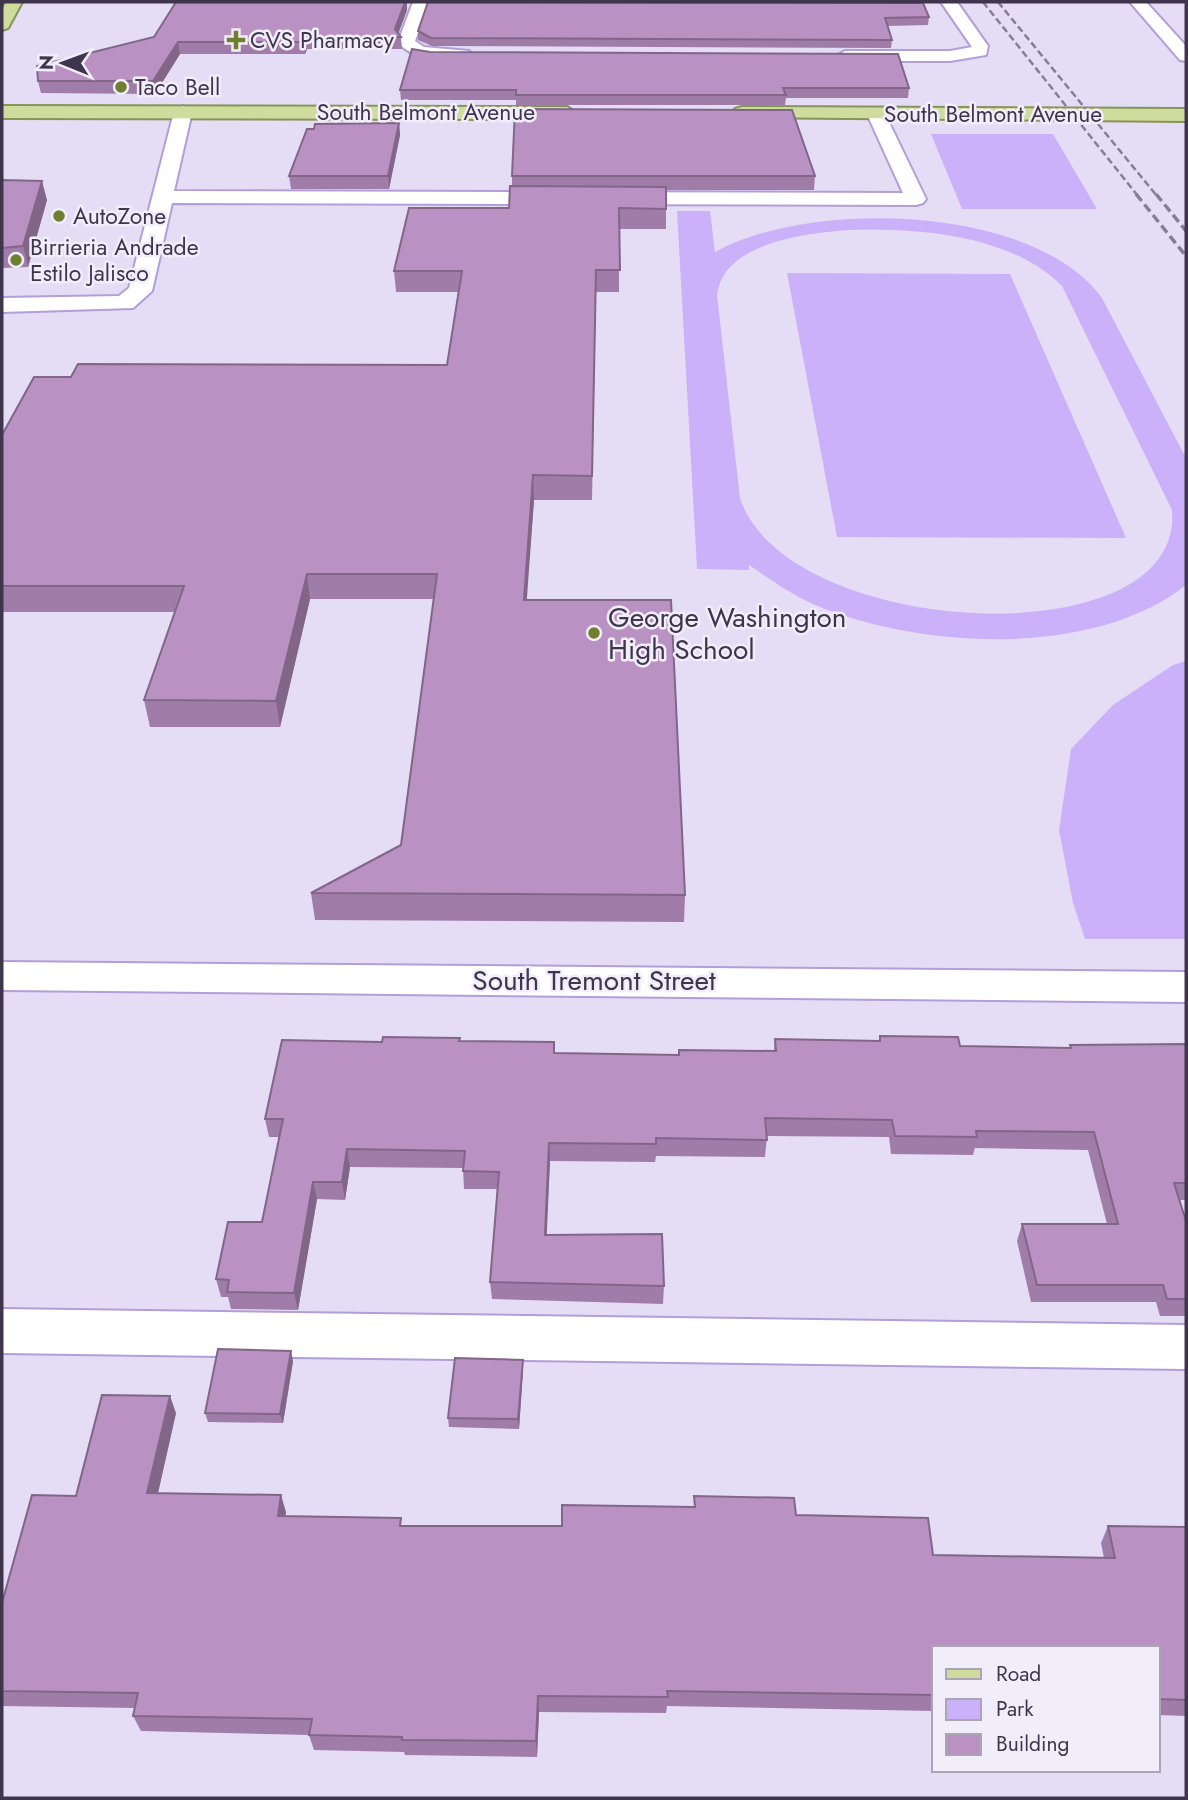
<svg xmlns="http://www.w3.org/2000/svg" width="1188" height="1800" font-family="Jost,sans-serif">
  <rect width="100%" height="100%" fill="#e5ddf6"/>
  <g fill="#cbb1fa" fill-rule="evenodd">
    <path d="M931,134H1053L1097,209H962Z"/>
    <path d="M677,211H710L715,252C809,199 1034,204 1102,298L1186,458V585C1093,659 918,649 813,604C790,594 770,579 749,565V570L697,569ZM849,230C920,228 1009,234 1062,286L1172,510C1185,660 786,639 740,498L717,295C723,242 808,233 849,230Z"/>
    <path d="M787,273L1010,274L1126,538L837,537Z"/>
    <path d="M1186,661V939H1085L1073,903L1059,830L1071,749L1113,705L1173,665Z"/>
  </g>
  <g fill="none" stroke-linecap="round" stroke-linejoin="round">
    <g stroke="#b29ed8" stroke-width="4">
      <g id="minor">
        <path d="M413,2H429L415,41L424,47L469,51L472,55L469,59C447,64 412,60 398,42Z"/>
        <path d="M941,2H957L988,46L986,55L950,61H845L836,56L845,51H950L972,47Z"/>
        <path d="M1130,2H1146L1186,46V61L1180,60Z"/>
        <path d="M183,106L192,112L174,191L903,193L867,114L876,108L885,114L926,199L923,203L916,205L172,203L152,291L133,308L2,312V298L119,296L129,288L174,112Z"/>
        <path d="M2,962L1186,972V1002L2,990Z"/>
        <path d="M2,1309L1186,1325V1369L2,1353Z"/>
      </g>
    </g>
    <g stroke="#879458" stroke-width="4">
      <g id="major">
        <path d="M6,2H22L8,28L2,30V10Z"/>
        <path d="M2,106L567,107L576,113L567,119L2,118Z"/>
        <path d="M742,107L1186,109V121L735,117L733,113L735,109Z"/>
      </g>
    </g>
    <use href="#minor" fill="#fff" fill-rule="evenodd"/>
    <use href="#major" fill="#cedd9e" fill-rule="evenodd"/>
    <g stroke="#877e96" stroke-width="2.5" stroke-dasharray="7 3.5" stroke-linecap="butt">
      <path d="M983,2L1138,196"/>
      <path d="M998,2L1157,196"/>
    </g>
    <g stroke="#877e96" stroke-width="3.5" stroke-dasharray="9 4.5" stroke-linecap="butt">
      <path d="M1136,194L1186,256"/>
      <path d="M1156,194L1186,231"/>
    </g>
  </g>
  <g fill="#a07da8">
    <path d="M176,2H407V10L398,34L401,37L402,49H307L305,54H180L155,94L41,93L38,81L154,37Z"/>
    <path d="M929,17L928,25L888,26L892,40L891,48L432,46L418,40V31Z"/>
    <path d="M430,52L909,88L908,98H786L785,105H516V100H401L400,90Z"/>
    <path d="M399,123L400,135L389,189H291L289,176Z"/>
    <path d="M512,176H815L814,190H666V229H619V292H596L592,500H534L526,600L685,895L684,922L315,920L311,893L401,845L434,599H310L280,727H150L144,700L175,612H2V435L71,377L447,365L458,292H396L394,271L509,208L512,186Z"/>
    <path d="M2,180L47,200L28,267L2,268Z"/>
    <path d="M880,1036L960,1046L1070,1048V1045L1186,1044V1200H1180L1186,1221V1316H1160L1156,1302H1031L1017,1241L1022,1224H1107L1088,1150L975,1148L973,1155L891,1154L889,1137L767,1136L765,1157L656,1156L655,1162L550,1161L546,1235L664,1286L663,1304L492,1299L490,1282L497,1189H464L463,1168L350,1167L345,1200L317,1199L298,1310L231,1309L228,1297H221L216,1279L262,1222L279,1137H269L265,1119L382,1042L460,1041L554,1053L678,1055L774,1051L775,1039L879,1041Z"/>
    <path d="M523,1360V1370L519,1429L449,1427L448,1418Z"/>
    <path d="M293,1361L283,1423L208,1422L205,1413Z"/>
    <path d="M176,1413L158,1493L286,1512L285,1516L402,1526H562L694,1507V1496L796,1515L933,1555L1104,1558L1101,1543L1108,1526L1186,1527V1716L1158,1715V1648H934V1711L667,1706L666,1713L539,1712L537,1757L405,1755L404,1752L314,1750L309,1735L141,1731L133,1716L135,1708L2,1706V1603L76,1496Z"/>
  </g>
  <g fill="#826688">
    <path d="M405,2H407V10L397,37L395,29Z"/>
    <path d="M306,37L307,49L305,54L303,42Z"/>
    <path d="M178,42L180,54L155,94L153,81Z"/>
    <path d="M399,123L400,135L389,189L388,176Z"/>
    <path d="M42,181L47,200L28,267L23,246Z"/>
    <path d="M533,475L534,500L525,625L524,600Z"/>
    <path d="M307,574L310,599L280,727L276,701Z"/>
    <path d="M549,1143L550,1161L546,1252L545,1235Z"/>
    <path d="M347,1149L350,1167L345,1200L342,1182Z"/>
    <path d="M313,1182L317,1199L298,1310L294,1293Z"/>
    <path d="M291,1351L293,1361L283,1423L280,1414Z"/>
    <path d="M523,1360V1370L519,1429L518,1419Z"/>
    <path d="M170,1396L176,1413L154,1510L147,1493Z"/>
    <path d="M281,1495L286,1512L283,1533L278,1516Z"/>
    <path d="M538,1696L539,1712L537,1757L536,1741Z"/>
  </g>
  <g fill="#ba91c3" stroke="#826688" stroke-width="2">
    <path d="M176,2H405L395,29L401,37H306L303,42H178L153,81H38L37,66L154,37Z"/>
    <path d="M428,2L923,3L929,17L885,18L892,40L431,38L418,31Z"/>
    <path d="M412,49L430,52L898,54L909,88H783L786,95H516V90H400Z"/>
    <path d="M515,109L792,110L815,176H512Z"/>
    <path d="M399,123L388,176H289L307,129H314L315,124Z"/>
    <path d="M2,180L42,181L23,246L2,248Z"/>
    <path d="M510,186L666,187V209L619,208L620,270H596L592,476L533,475L524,600H671L685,895L311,893L401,845L437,574H307L276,701L144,700L184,586H2V435L34,377H71L78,364L447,365L462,271H394L409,208H509Z"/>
    <path d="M880,1036L958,1037L960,1046L1071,1048L1070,1045L1186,1044V1183H1174L1186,1221V1299H1167L1163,1285H1037L1022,1224H1118L1094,1132L976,1131L977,1137L895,1136L892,1120L765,1118L767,1140L656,1138V1144L549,1143L545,1235L662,1234L664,1286L490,1282L499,1172L463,1171L465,1151L347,1149L342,1182H313L294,1293L227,1292L229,1280L216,1279L228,1222H262L283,1119H265L282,1040L382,1042L383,1037L460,1038L459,1041L554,1042V1053L679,1055V1050L776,1051L775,1039L880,1041Z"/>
    <path d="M218,1349L291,1351L280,1414L205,1413Z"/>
    <path d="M455,1358L523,1360L518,1419L448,1418Z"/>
    <path d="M102,1395L170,1396L147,1493L281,1495L278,1516L401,1518L400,1526H562V1505L695,1507L694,1496L794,1498L796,1515L928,1518L933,1555L1115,1558L1108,1526L1186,1527V1700L1158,1699V1648H934V1695L667,1691L668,1697L538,1696L536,1741L402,1740V1737L309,1735L312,1719L133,1716L138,1693L2,1691V1603L32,1495L76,1496Z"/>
  </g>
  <g fill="#6e802f" stroke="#f1edf9" stroke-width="2.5">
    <path d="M232.5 29.5h7v7h7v7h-7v7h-7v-7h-7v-7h7z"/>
    <circle cx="121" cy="87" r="7"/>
    <circle cx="59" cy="216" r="7"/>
    <circle cx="16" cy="260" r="7"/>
    <circle cx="594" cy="633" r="7"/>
  </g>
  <g text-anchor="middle" stroke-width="5" stroke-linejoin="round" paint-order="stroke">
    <g font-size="23" fill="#3f364e" stroke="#f1edf9" text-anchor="start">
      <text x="250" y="48">CVS Pharmacy</text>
      <text x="135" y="95">Taco Bell</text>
      <text x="73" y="224">AutoZone</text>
      <text x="30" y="255">Birrieria Andrade<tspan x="30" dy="26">Estilo Jalisco</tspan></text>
    </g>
    <g font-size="23" fill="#3f364e" stroke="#f1edf9">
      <text x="426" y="120">South Belmont Avenue</text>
      <text x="993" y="122">South Belmont Avenue</text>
    </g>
    <g font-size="28" fill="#3f364e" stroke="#f1edf9" text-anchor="start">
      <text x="608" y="627">George Washington<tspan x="608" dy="32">High School</tspan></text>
    </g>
    <g font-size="28" fill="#3f364e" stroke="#f1edf9">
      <text x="594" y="990">South Tremont Street</text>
    </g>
  </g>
  <rect width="1188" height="1800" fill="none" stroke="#3f364e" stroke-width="7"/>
  <rect x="932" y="1646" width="228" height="126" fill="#f1edf9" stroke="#aaa4b5" stroke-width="2"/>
  <rect x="946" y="1669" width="35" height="10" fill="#cedd9e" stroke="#aaa4b5" stroke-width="2"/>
  <text x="996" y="1681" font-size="21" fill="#3f364e">Road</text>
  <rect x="946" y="1699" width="35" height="21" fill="#cbb1fa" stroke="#aaa4b5" stroke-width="2"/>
  <text x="996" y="1716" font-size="21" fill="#3f364e">Park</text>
  <rect x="946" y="1734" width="35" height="21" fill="#ba91c3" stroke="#aaa4b5" stroke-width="2"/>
  <text x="996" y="1751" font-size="21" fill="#3f364e">Building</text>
  <g transform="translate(63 63) rotate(271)" stroke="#f1edf9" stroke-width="5" paint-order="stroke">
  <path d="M0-5L12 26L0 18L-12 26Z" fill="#3f364e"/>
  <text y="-10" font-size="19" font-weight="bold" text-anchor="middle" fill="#3f364e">N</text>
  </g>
</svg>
